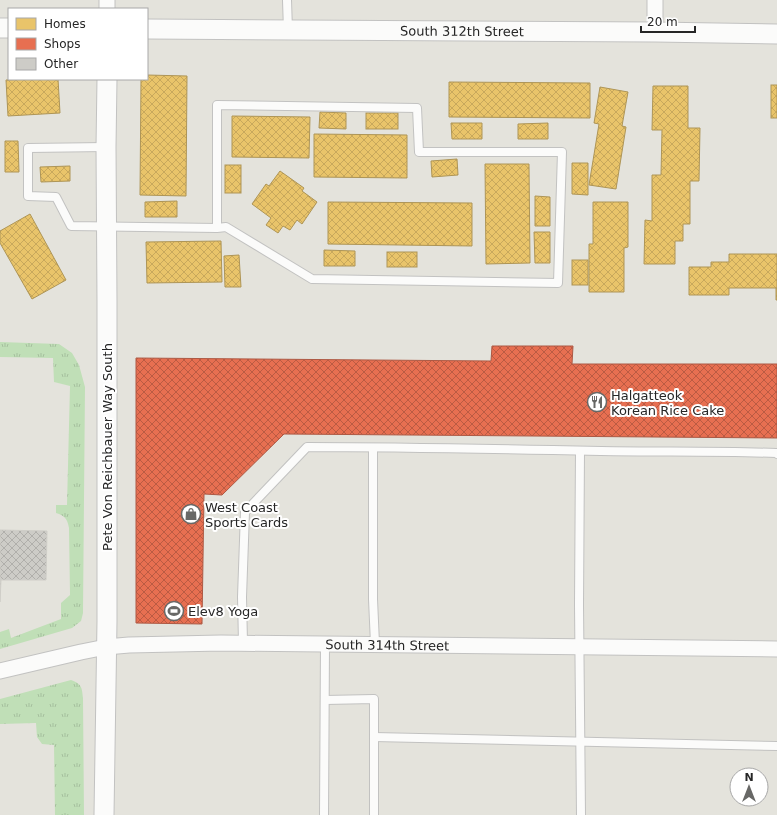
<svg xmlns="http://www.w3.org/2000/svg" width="777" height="815" font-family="'DejaVu Sans',sans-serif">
  <defs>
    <pattern id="grass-tufts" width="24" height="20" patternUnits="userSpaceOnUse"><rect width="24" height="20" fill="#c0dfb7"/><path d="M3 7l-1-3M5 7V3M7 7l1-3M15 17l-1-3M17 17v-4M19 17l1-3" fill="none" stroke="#a5bf9d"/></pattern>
    <pattern id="homes-cross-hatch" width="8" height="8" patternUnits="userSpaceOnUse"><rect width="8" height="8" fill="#e9c46a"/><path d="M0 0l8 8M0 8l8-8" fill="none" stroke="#c8a85c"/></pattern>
    <pattern id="shops-cross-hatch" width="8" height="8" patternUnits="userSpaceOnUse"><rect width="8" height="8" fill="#e76f51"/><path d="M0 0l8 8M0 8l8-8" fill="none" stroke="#bb5b43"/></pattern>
    <pattern id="building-cross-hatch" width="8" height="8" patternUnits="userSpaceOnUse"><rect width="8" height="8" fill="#cdccc7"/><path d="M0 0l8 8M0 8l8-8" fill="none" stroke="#b0afab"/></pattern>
  </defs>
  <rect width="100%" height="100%" fill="#e4e3dc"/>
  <g fill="url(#grass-tufts)">
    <path d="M0,342L59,344L72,353L79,365L85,387L83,613L81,621L72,628L0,649V632L9,629L11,638L61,619V603L70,595L69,528C67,518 65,516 56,513V505H67L70,386L54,382L53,358L0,357Z"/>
    <path d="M71,680C82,684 82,688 83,698L84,815H55L54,745L42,744L37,737L36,723L0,724V699Z"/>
  </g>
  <g fill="url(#homes-cross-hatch)" stroke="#ae9556">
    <path d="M147,75L187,76L186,196L140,195L141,79H147Z"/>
    <path d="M29,79H58L60,113L8,116L6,80Z"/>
    <path d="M449,82L590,83V118L449,117Z"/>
    <rect x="771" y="85" width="6" height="33"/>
    <path d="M653,86H688V128H700L699,181H690V224H683V241H675V264H644L645,220L652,221V175H661L662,130H652Z"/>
    <path d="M600,87L628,92L622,126L626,127L616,189L589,185L599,124L594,123Z"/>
    <path d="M320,112L346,113V129L319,128Z"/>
    <rect x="366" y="113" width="32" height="16"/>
    <path d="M232,116L310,117L309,158L232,157Z"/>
    <path d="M451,123H482V139H452Z"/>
    <path d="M548,123V139H518V124Z"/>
    <path d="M314,134L407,135V178L314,177Z"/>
    <path d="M5,141H18L19,172H5Z"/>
    <path d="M457,159L458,175L432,177L431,161Z"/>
    <path d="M572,163H588V195L572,194Z"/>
    <path d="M485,164H529L530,263L486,264Z"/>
    <rect x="225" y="165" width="16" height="28"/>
    <path d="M70,166V181L41,182L40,167Z"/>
    <path d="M280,171L304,188L302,191L317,202L302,224L297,220L290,230L283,226L278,233L266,225L271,218L252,204L266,184L269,186Z"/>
    <path d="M535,196L550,197V226H535Z"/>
    <path d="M177,201V217H145V202Z"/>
    <path d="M328,202L472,203V246L328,244Z"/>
    <path d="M593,202H628V247L624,248V292H589V244H593Z"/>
    <path d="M30,214L66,280L32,299L0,243V231Z"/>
    <path d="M534,232H550V263H535Z"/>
    <path d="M221,241L222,282L147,283L146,242Z"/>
    <path d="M324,250L355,251V266H324Z"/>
    <rect x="387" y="252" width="30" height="15"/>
    <path d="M729,254H777V300H776V288H729V295H689V267H711V262H729Z"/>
    <path d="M239,255L241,287H225L224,256Z"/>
    <rect x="572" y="260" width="16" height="25"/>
  </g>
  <path fill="url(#shops-cross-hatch)" stroke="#ad5944" d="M492,346H573L572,364H777V438L284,434L222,495L204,494L202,624L136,623V358L491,361Z"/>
  <path fill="url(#building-cross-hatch)" stroke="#cfcec8" d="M0,530L47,531L46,580H1L0,602Z"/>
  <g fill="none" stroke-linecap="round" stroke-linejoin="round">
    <g stroke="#c2c2c1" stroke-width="10">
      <g id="service">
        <path d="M287,0L288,30"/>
        <path d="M106,147L28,148V196L56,197L71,226C120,227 168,227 217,228L226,227L312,279L558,283L562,152H419L417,108L217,105V228"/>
        <path d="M373,448V599L375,644"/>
        <path d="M580,451L579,605L581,815"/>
        <path d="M243,643L242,597L245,512L307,447C405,447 503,449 601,451C659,452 718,451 776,453L777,454"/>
        <path d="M325,700L374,699V815"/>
        <path d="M374,737L777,746"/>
        <path d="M324,815L325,644"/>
      </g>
    </g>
    <g stroke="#c2c2c1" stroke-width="17">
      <g id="minor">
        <path d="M107,9V0"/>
        <path d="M655,32V0"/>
        <path id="s1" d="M0,671L81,652L106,647L129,645L221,643L777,649"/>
      </g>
    </g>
    <g stroke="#c2c2c1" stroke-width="21">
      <g id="tertiary">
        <path d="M0,28H9"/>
        <path id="s2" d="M147,29L655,32L777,34"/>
        <path d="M104,815L107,621V301L106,147L107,79"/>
      </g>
    </g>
    <use href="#service" stroke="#fbfbfa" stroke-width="8"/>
    <use href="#minor" stroke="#fbfbfa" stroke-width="15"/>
    <use href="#tertiary" stroke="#fbfbfa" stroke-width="19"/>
  </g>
  <defs>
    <g id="restaurant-ring" transform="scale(1)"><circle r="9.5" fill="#fff" stroke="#686866" stroke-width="1.5"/><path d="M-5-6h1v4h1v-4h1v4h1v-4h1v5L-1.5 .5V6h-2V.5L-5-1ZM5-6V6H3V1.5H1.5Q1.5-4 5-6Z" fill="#686866"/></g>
    <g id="shop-ring" transform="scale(1)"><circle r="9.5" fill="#fff" stroke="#686866" stroke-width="1.5"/><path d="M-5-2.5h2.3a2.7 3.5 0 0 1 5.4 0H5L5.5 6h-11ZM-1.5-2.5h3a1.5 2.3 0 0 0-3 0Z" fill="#686866"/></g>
    <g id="stadium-ring" transform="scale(1)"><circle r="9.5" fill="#fff" stroke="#686866" stroke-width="1.5"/><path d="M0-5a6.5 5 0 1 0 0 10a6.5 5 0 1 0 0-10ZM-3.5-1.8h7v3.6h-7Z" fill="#686866"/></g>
  </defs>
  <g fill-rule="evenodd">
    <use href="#restaurant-ring" x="597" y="402"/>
    <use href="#shop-ring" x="191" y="514"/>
    <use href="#stadium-ring" x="174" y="611"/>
  </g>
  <g text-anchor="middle" stroke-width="4" stroke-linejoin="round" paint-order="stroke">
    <g font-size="13" fill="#262626" stroke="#fff">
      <text dy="5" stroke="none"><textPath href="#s2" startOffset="315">South 312th Street</textPath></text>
      <text transform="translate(107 447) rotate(-90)" y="5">Pete Von Reichbauer Way South</text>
      <text dy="5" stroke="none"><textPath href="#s1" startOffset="390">South 314th Street</textPath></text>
    </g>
    <g font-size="13" fill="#262626" stroke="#fff" text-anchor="start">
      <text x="611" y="400">Halgatteok<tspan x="611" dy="15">Korean Rice Cake</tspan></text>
      <text x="205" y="512">West Coast<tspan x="205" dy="15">Sports Cards</tspan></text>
      <text x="188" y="616">Elev8 Yoga</text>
    </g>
  </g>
  <rect x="8" y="8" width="140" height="72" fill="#ffffff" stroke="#a8a8a8"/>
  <rect x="16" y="18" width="20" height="12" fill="#e9c46a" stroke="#a8a8a8"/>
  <text x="44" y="28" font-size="12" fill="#262626">Homes</text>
  <rect x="16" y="38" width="20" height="12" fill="#e76f51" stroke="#a8a8a8"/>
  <text x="44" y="48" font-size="12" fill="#262626">Shops</text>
  <rect x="16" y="58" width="20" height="12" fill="#cdccc7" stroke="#a8a8a8"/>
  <text x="44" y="68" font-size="12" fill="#262626">Other</text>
  <g transform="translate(749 787)"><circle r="19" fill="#ffffff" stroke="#a8a8a8"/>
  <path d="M0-3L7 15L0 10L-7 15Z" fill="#686866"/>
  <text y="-6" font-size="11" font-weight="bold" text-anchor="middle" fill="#262626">N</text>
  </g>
  <path d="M641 26v6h54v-6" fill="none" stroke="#262626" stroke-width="2"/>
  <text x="647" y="26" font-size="12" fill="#262626" stroke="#ffffff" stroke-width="3" paint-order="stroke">20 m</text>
</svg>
